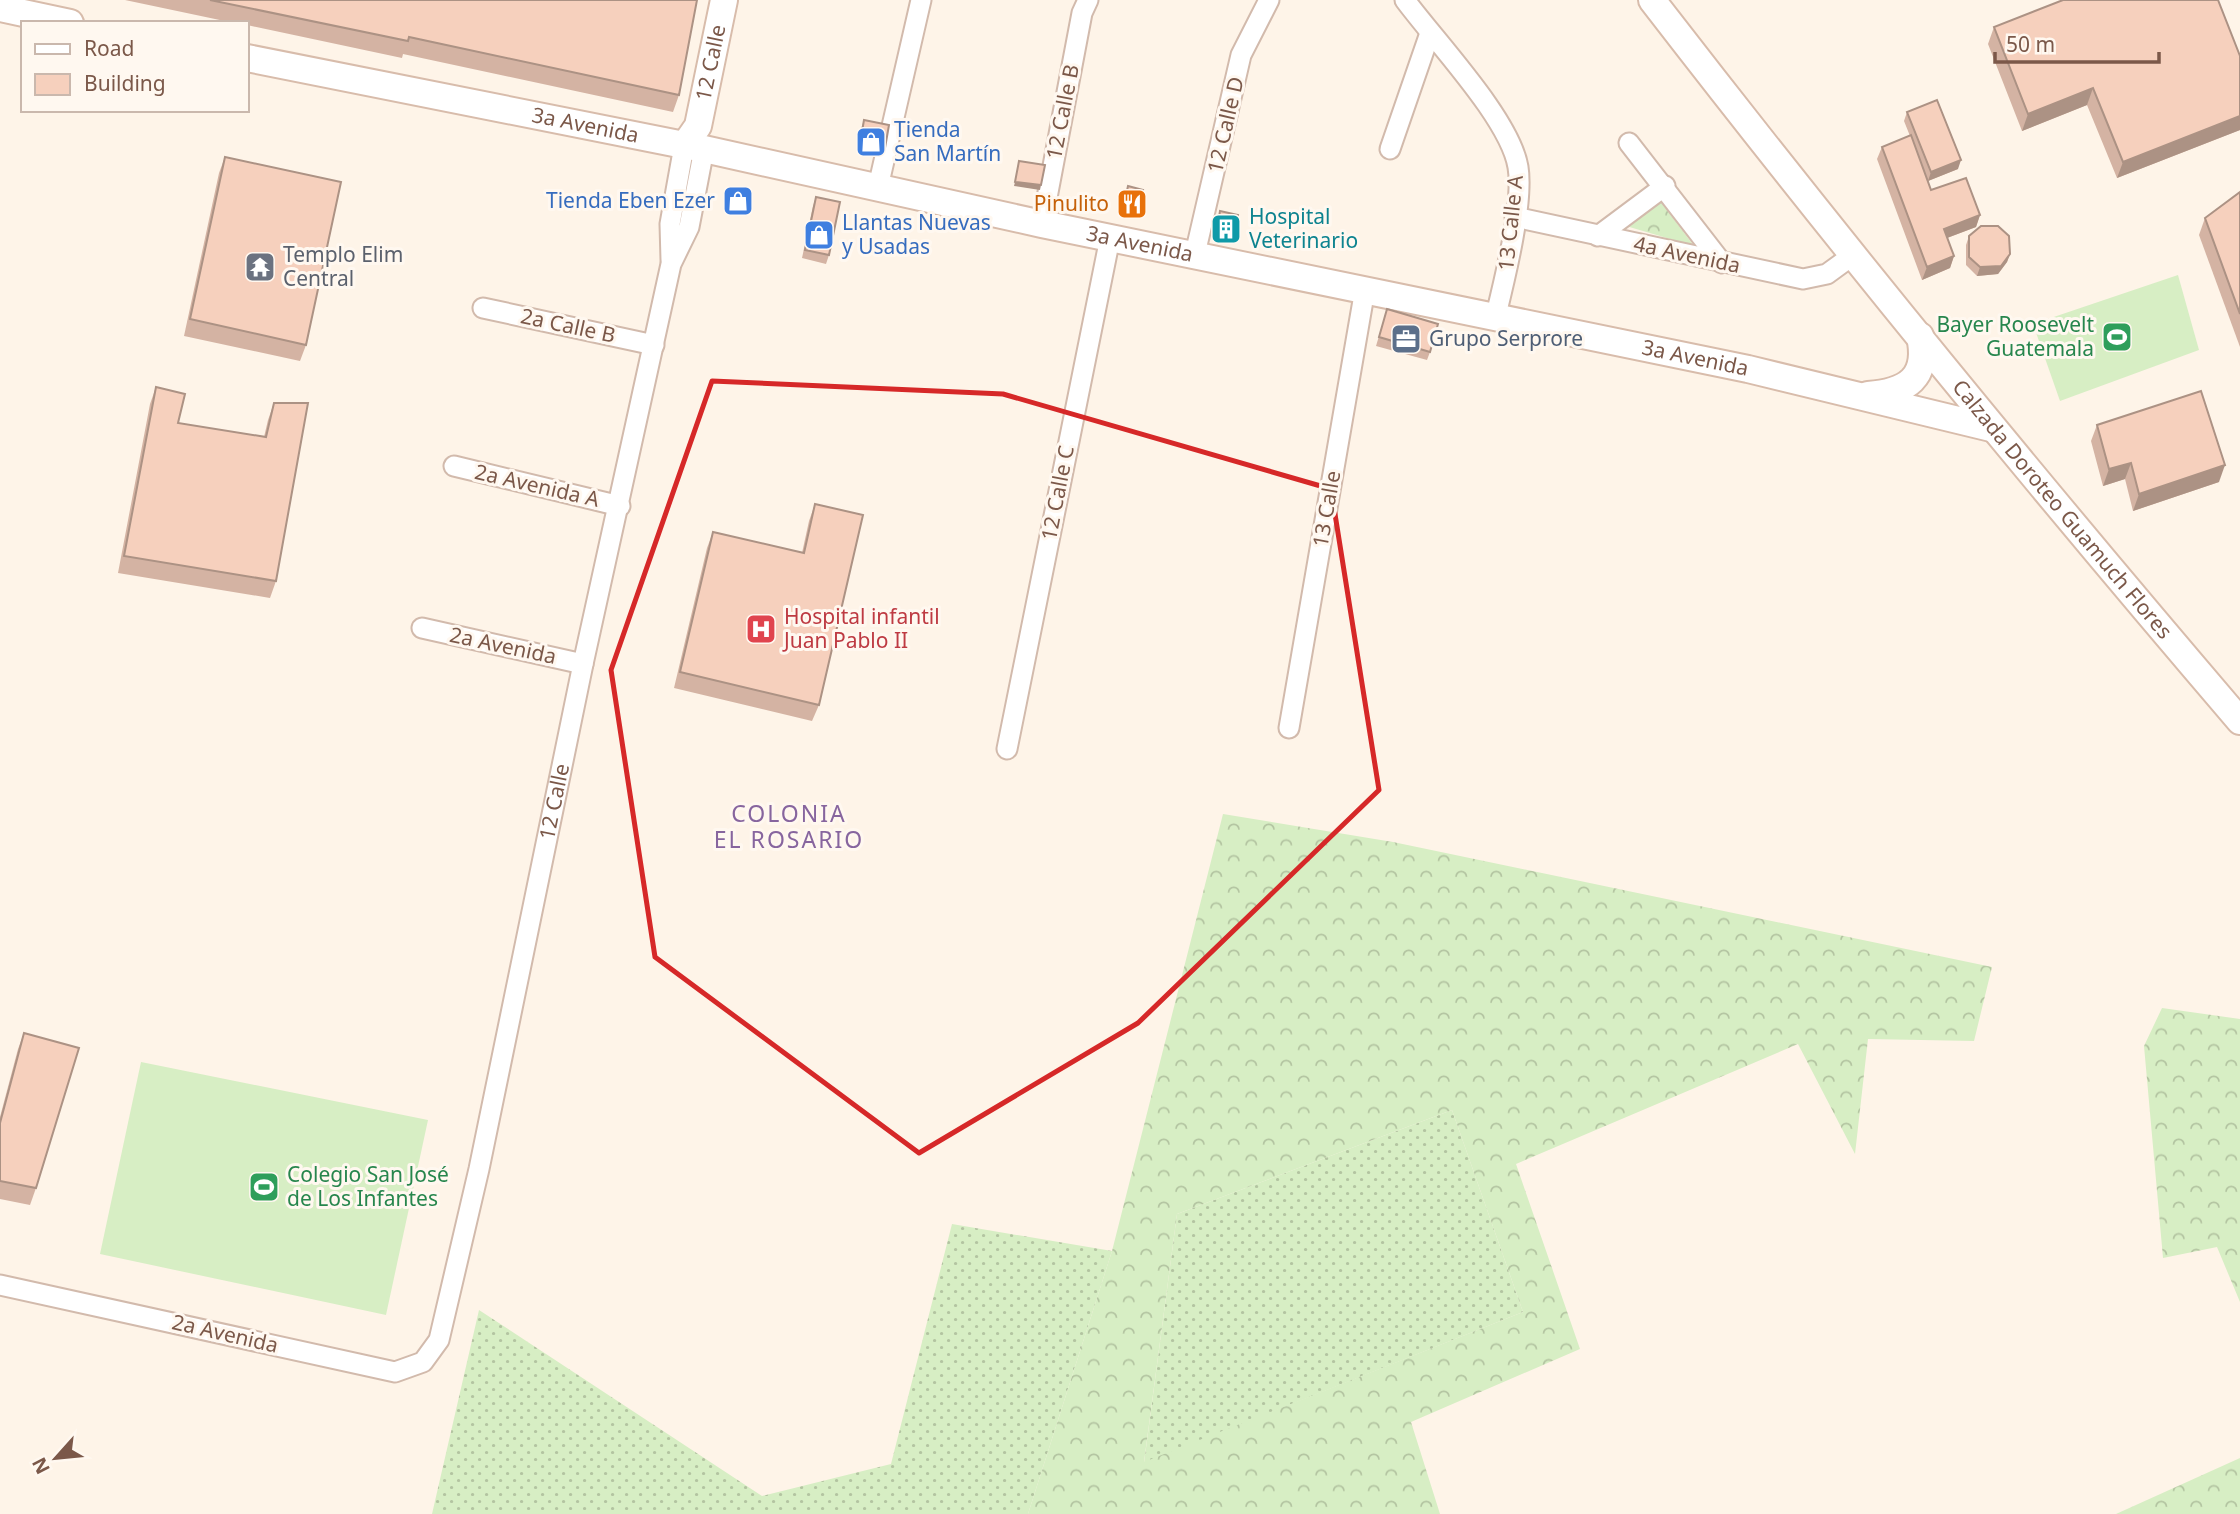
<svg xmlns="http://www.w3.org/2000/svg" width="2240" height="1514" font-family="'Noto Sans',sans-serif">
  <defs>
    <pattern id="grass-dots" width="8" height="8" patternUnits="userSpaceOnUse" patternTransform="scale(1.75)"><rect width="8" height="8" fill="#d7eec4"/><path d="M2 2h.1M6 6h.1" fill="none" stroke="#b3c4a1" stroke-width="1.8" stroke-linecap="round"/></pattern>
    <pattern id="forest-crowns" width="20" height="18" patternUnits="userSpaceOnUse" patternTransform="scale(1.75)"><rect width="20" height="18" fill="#d7eec4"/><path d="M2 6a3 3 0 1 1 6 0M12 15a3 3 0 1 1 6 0" fill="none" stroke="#b3c4a1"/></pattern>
  </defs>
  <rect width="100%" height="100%" fill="#fef4e8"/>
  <g fill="url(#grass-dots)">
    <path d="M1452,1110L1523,1312L1144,1463L1177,1214Z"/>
    <path d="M952,1224L1112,1251L1028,1514H432L479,1310L762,1496L891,1464Z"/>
  </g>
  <g fill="url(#forest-crowns)" fill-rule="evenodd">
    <path d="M1660,201L1694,246L1626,226Z"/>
    <path d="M1223,814L1393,842L1992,967L1974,1041L1868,1039L1855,1154L1798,1044L1516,1164L1580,1349L1411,1422L1440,1514H1028L1112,1251ZM1452,1110L1523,1312L1144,1462L1177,1214Z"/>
    <path d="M2162,1008L2240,1019V1302L2217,1247L2163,1258L2144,1046Z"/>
    <path d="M2240,1458V1514H2116Z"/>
  </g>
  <g fill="#d7eec4">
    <path d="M2178,275L2199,350L2060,401L2033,324Z"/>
    <path d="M141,1062L428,1120L386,1315L100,1254Z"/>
  </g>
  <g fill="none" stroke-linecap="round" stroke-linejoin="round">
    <g stroke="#d2baac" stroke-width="23">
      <g id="street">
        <path d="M1405,0C1436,42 1510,119 1518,167C1524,203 1504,282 1495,319"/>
        <path d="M1629,143L1722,263"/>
        <path d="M1390,149L1430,33"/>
        <path d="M878,187L921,0"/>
        <path d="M1515,217L1803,279L1827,274L1853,255"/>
        <path d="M1042,224L1082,13L1088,0"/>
        <path d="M1598,236L1665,186"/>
        <path d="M1195,254L1241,55L1269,0"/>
        <path d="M671,260L670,224L684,146"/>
        <path d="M483,308L654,345"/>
        <path d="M454,466L620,506"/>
        <path d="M422,628L583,664"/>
        <path d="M1289,728L1365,289"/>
        <path d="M1007,749L1110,238"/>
        <path id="s1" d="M0,1285L395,1372L423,1362L439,1340L479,1169L583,664L671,264L689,227L704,149"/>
      </g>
    </g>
    <g stroke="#d8bcab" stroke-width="30">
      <g id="secondary">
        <path id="s2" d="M1652,0C1842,246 2038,485 2240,721"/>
        <path d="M0,8L70,23"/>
        <path id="s3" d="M247,58L704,149L1042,224L1748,369L1991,428"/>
        <path id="s4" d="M684,146L698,126L724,0"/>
        <path d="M1868,395C1907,392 1929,378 1920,336"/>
      </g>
    </g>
    <use href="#street" stroke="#fff" stroke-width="19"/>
    <use href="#secondary" stroke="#fff" stroke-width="26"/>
  </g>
  <g fill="#d4b3a3">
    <path d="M125,0H697L679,95L673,112L403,54L402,58L247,25V23H234Z"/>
    <path d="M1994,27L2240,56V130L2117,178L2087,105L2022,131L1988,44Z"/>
    <path d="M1907,112L1958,169L1928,181L1931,190L1980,215L1976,227L1947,238L1954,256L1950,268L1922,280L1877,159L1882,147L1910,136L1904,121Z"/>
    <path d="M864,120L885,148L882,156L857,151L861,129Z"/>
    <path d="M225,157L306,345L300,361L184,336L219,173Z"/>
    <path d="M1128,186L1138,212L1137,217L1121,213Z"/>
    <path d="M732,188L750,193L745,209L728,205Z"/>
    <path d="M2240,192V347L2199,235L2205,218Z"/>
    <path d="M816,197L829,255L826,264L802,258L813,206Z"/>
    <path d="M1220,211L1235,238L1233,242L1214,239Z"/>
    <path d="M1969,236L2010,254L2007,262L1998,274L1977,276L1966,265V245Z"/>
    <path d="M1387,309L1430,352L1427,360L1376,346Z"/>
    <path d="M156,387L178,423L264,437L268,420L274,403L276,581L270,598L118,573L150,404Z"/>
    <path d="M2097,425L2219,482L2133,511L2125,479L2103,486L2091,441Z"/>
    <path d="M815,504L819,705L812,721L674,688L707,548L713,532L802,553L809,521Z"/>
    <path d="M24,1033L36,1188L30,1205L0,1199V1117L18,1049Z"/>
  </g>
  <g fill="#ac9284">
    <path d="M2093,88L2087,105L2022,131L2028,114Z"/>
    <path d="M2240,116V130L2117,178L2123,162Z"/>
    <path d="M1961,160L1958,169L1928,181L1931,172Z"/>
    <path d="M1015,182L1041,185L1040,190L1014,186Z"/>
    <path d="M1980,215L1976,227L1939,241L1944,229Z"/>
    <path d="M2010,254L2007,262L1998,274L1977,276L1980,267Z"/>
    <path d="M1954,256L1950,268L1922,280L1927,267Z"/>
    <path d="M2131,463L2125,479L2103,486L2109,469Z"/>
    <path d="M2225,465L2219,482L2133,511L2139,494Z"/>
  </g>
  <g fill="#f6d0bd" stroke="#ac9284" stroke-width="2">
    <path d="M210,0H697L679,95L409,37L408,41Z"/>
    <path d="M2063,0H2218L2240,56V116L2123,162L2093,88L2028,114L1994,27Z"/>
    <path d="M1937,100L1961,160L1931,172L1907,112Z"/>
    <path d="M864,120L889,125L885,148L860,143Z"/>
    <path d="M1911,135L1931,190L1966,178L1980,215L1944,229L1954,256L1927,267L1882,147Z"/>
    <path d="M225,157L341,182L306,345L190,319Z"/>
    <path d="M1019,161L1045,165L1041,185L1015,182Z"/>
    <path d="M1128,186L1143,190L1138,212L1123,209Z"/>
    <path d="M732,188L750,193L747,205L730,201Z"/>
    <path d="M2240,192V314L2205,218Z"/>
    <path d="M816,197L840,202L829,255L805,250Z"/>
    <path d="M1220,211L1238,215L1235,238L1216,235Z"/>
    <path d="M1981,226H1998L2009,236L2010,254L2001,266L1980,267L1969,257V236Z"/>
    <path d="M1387,309L1438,324L1430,352L1379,337Z"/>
    <path d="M156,387L185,394L178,423L266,437L274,403H308L276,581L124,556Z"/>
    <path d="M2201,391L2225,465L2139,494L2131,463L2109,469L2097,425Z"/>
    <path d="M815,504L863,515L819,705L680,672L713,532L804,553Z"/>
    <path d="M24,1033L79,1048L36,1188L0,1181V1123Z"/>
  </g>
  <path fill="none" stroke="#d62828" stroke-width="5" stroke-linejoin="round" d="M712,381L1003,394L1331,489L1379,790L1138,1023L919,1153L655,957L611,670Z"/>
  <defs>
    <g id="shop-square" transform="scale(1.575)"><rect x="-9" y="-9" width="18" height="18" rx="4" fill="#3f7fe0" stroke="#fff8f0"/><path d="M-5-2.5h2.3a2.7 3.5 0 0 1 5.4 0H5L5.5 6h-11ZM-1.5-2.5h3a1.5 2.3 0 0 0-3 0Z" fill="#fff"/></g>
    <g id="restaurant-square" transform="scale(1.575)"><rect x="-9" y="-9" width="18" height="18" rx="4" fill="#e8710a" stroke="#fff8f0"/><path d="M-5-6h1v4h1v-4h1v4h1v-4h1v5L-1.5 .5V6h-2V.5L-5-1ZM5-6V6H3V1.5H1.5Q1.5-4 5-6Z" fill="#fff"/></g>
    <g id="building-square" transform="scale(1.575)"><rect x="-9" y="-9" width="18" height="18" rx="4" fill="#0f9aa8" stroke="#fff8f0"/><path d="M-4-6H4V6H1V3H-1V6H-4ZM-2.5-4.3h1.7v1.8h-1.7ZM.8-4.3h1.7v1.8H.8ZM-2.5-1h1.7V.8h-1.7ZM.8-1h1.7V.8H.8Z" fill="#fff"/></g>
    <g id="temple-square" transform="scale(1.575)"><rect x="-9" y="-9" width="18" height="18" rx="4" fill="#6b7280" stroke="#fff8f0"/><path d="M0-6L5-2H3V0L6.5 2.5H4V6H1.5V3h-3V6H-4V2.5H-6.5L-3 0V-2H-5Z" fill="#fff"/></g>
    <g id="stadium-square" transform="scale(1.575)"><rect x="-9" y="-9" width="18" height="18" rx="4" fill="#2e9e5b" stroke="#fff8f0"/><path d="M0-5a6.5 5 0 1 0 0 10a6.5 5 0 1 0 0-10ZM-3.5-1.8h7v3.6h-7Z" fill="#fff"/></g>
    <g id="office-square" transform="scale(1.575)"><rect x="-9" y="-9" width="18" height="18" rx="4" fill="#5c6f8a" stroke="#fff8f0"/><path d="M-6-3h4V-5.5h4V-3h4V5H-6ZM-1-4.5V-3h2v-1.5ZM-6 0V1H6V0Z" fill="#fff"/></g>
    <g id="hospital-square" transform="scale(1.575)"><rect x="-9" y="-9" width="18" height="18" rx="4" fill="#e0444e" stroke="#fff8f0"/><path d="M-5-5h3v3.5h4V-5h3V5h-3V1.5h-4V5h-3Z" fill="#fff"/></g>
  </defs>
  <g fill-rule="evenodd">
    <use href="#shop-square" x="871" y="142"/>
    <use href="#shop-square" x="738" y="201"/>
    <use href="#restaurant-square" x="1132" y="204"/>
    <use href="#building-square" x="1226" y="229"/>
    <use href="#shop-square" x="819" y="235"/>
    <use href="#temple-square" x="260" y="267"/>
    <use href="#stadium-square" x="2117" y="337"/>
    <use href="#office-square" x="1406" y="339"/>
    <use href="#hospital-square" x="761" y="629"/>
    <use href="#stadium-square" x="264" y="1187"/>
  </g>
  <g text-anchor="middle" stroke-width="6" stroke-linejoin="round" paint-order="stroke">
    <g font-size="21" fill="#7b5849" stroke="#fff8f0">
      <text dy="7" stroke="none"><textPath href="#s4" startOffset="89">12 Calle</textPath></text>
      <text transform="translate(1063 112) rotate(-79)" y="7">12 Calle B</text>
      <text transform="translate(1226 125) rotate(-77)" y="7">12 Calle D</text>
      <text dy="7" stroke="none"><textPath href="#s3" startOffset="345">3a Avenida</textPath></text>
      <text transform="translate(1511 223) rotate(-84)" y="7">13 Calle A</text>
      <text dy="7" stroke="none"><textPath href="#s3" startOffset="912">3a Avenida</textPath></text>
      <text transform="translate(1687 255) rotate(12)" y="7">4a Avenida</text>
      <text transform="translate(568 326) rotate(12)" y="7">2a Calle B</text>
      <text dy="7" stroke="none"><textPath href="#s3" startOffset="1479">3a Avenida</textPath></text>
      <text transform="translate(537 486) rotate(13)" y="7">2a Avenida A</text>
      <text transform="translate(1058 493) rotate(-79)" y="7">12 Calle C</text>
      <text transform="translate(1327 509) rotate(-80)" y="7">13 Calle</text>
      <text dy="7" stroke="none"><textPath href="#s2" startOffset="654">Calzada Doroteo Guamuch Flores</textPath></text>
      <text transform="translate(503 646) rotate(12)" y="7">2a Avenida</text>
      <text dy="7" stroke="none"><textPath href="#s1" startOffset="1012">12 Calle</textPath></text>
      <text transform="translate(225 1334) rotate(13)" y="7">2a Avenida</text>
    </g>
    <g font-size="21" fill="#366cbe" stroke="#fff8f0" text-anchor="start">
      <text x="894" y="137">Tienda<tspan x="894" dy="24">San Martín</tspan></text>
      <text x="715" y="208" text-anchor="end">Tienda Eben Ezer</text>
      <text x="842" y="230">Llantas Nuevas<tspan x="842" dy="24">y Usadas</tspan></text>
    </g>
    <g font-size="21" fill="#c56008" stroke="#fff8f0" text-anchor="end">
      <text x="1109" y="211">Pinulito</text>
    </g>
    <g font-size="21" fill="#0d838f" stroke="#fff8f0" text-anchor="start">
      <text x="1249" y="224">Hospital<tspan x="1249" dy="24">Veterinario</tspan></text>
    </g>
    <g font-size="21" fill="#5b616d" stroke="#fff8f0" text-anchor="start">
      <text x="283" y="262">Templo Elim<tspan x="283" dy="24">Central</tspan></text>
    </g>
    <g font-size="21" fill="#27864d" stroke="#fff8f0" text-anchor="end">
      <text x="2094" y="332">Bayer Roosevelt<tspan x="2094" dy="24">Guatemala</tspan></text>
      <text x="287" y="1182" text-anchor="start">Colegio San José<tspan x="287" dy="24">de Los Infantes</tspan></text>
    </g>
    <g font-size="21" fill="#4e5e75" stroke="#fff8f0" text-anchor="start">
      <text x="1429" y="346">Grupo Serprore</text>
    </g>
    <g font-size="21" fill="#be3a42" stroke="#fff8f0" text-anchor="start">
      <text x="784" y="624">Hospital infantil<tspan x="784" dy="24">Juan Pablo II</tspan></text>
    </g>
    <g font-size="23" letter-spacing="2" fill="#87659e" stroke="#fff8f0">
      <text x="789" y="822">COLONIA<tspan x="789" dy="26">EL ROSARIO</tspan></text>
    </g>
  </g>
  <rect x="21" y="21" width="228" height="91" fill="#fff8f0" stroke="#cab8ad" stroke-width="2"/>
  <rect x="35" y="44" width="35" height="10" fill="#ffffff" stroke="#cab8ad" stroke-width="2"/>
  <text x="84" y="56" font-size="21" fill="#7b5849">Road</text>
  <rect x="35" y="74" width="35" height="21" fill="#f6d0bd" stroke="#cab8ad" stroke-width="2"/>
  <text x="84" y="91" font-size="21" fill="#7b5849">Building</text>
  <g transform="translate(56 1458) rotate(243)" stroke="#fff8f0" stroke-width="5" paint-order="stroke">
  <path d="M0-5L12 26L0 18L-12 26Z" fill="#7b5849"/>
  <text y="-10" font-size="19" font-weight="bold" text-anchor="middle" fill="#7b5849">N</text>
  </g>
  <path d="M1995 52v10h164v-10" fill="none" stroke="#7b5849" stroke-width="3.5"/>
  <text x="2006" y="52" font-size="21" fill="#7b5849" stroke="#fff8f0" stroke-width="5" paint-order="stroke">50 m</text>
</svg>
